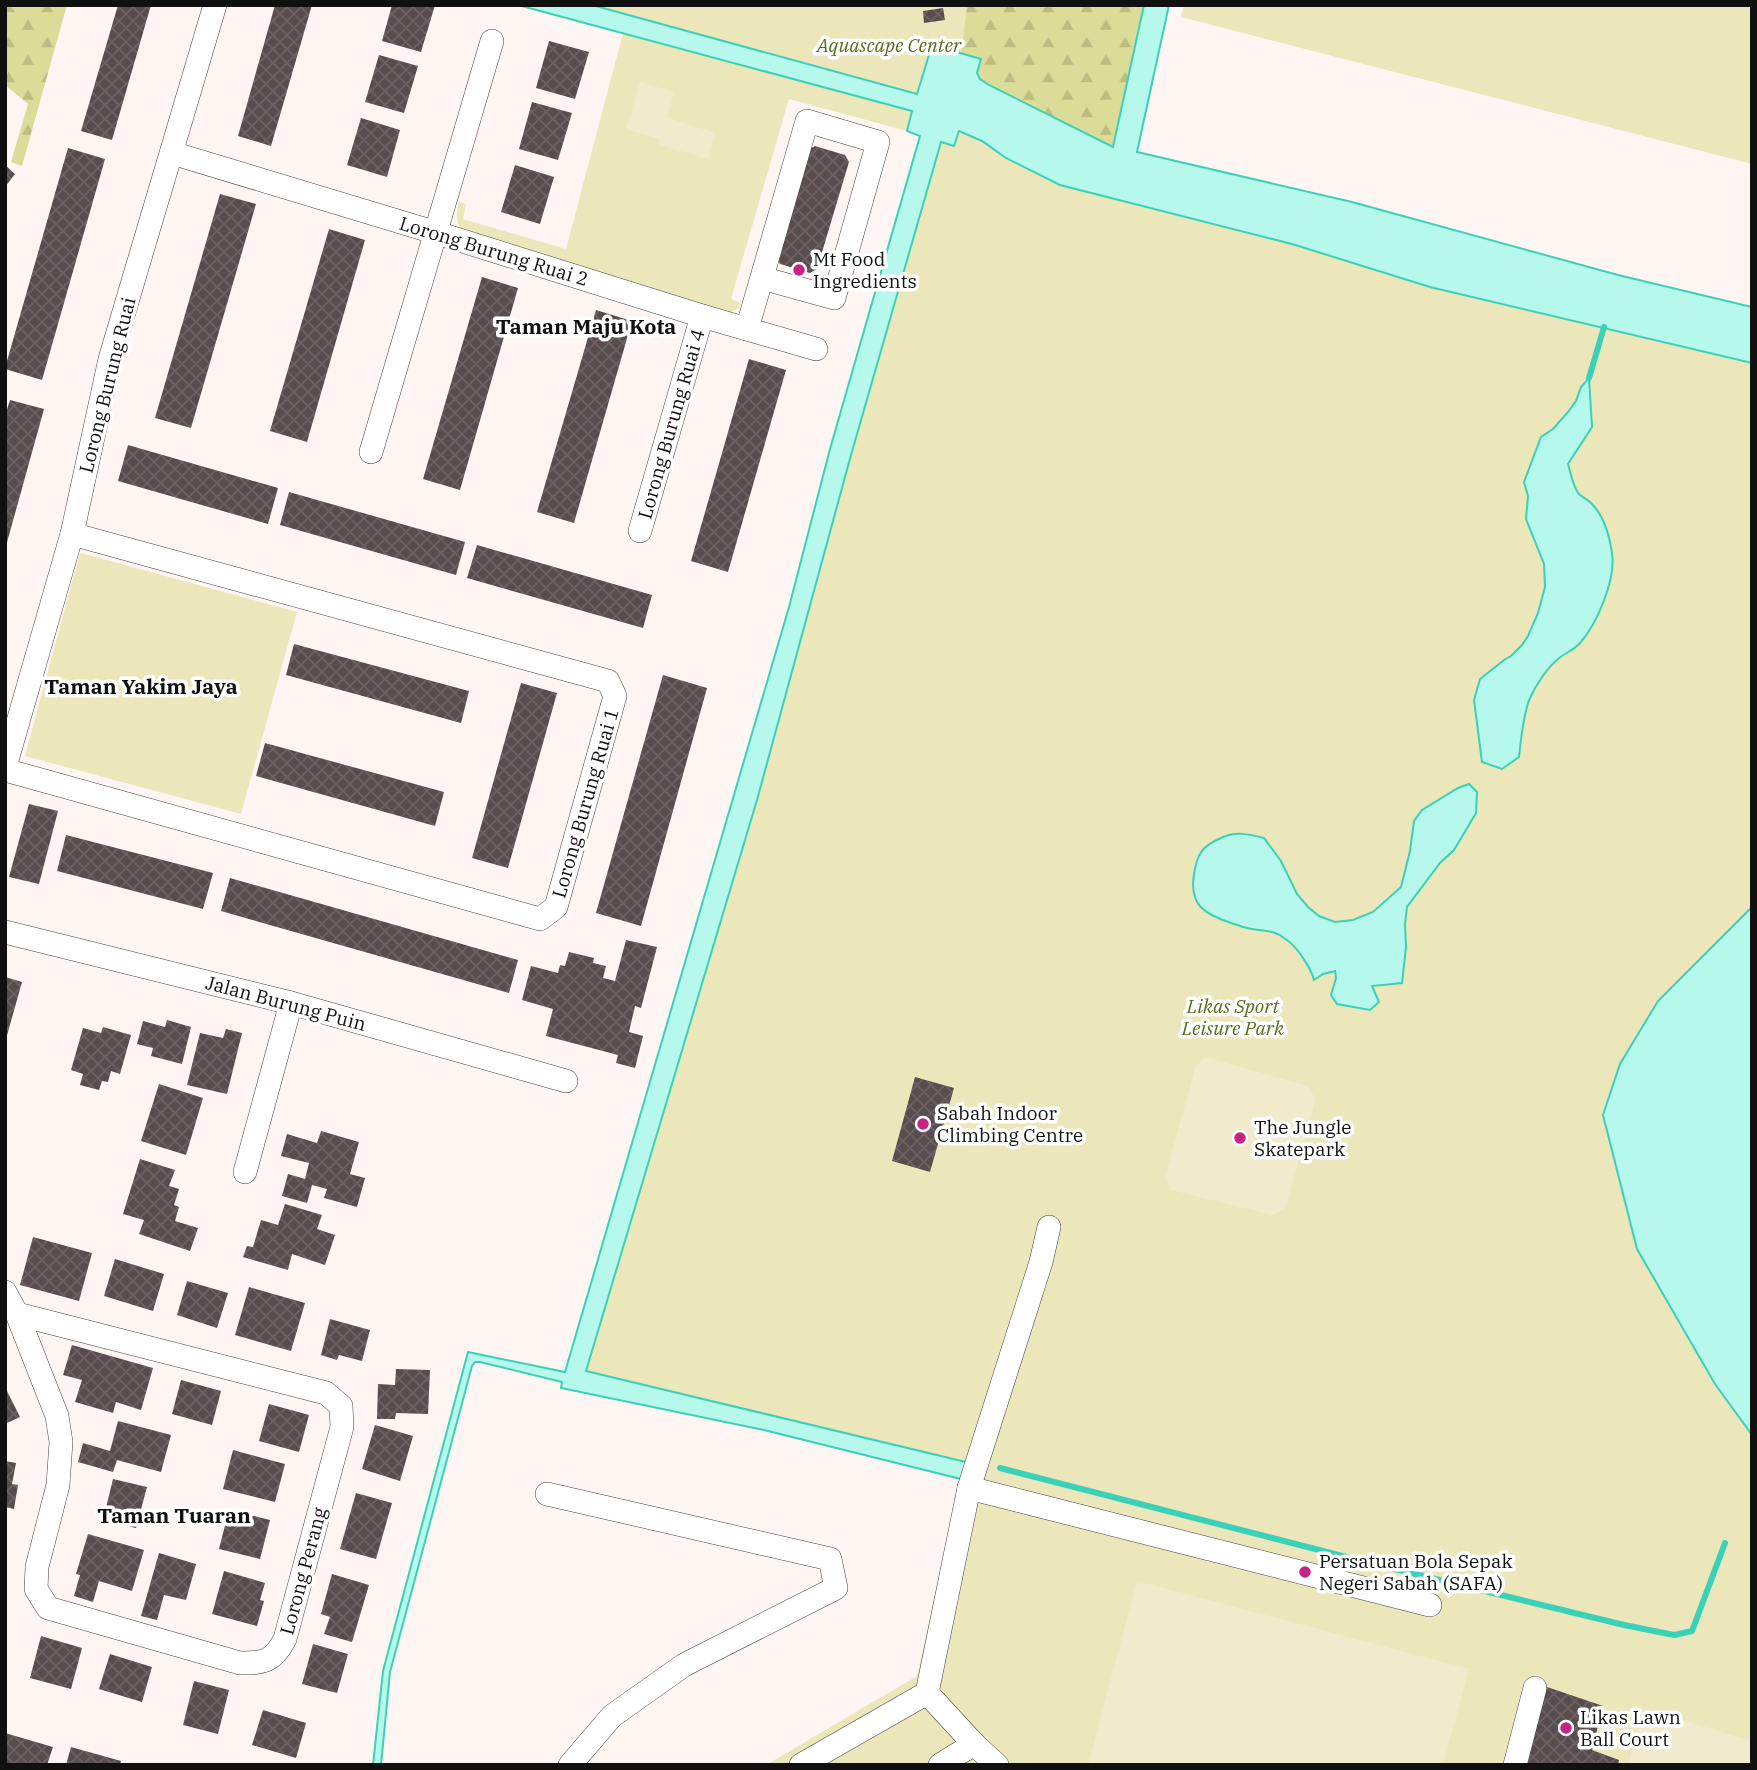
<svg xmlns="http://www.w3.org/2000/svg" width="1757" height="1770" font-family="'IBM Plex Serif',serif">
  <defs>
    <pattern id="forest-firs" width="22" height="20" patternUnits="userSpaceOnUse" patternTransform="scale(1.75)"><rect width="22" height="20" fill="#dcdc99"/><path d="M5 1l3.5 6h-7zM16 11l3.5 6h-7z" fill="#bcbc83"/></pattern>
    <pattern id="building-cross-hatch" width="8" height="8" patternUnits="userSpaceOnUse" patternTransform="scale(1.75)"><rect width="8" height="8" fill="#594c4e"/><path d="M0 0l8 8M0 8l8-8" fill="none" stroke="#6c6163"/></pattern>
  </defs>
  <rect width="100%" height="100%" fill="#fff6f3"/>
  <g fill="#ebe7ba">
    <path d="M592,5H967L961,54L932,45L917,94Z"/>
    <path d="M1184,5H1752V164L1181,17Z"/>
    <path d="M623,33L912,111L907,131L789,99L731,299L741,303L738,308L729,313L463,232C455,222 456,214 459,201L466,205L463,219L566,249Z"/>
    <path d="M958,130L982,141L1006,158L1060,185L1292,244L1430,287L1752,363V1765H766L917,1676L961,1479L585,1371L757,800L851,455L941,142Z"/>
    <path d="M81,553L297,612L241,814L25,756L79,556Z"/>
  </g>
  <g fill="url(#forest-firs)">
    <path d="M5,5H67L22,166L11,162L28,104L5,85Z"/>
    <path d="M967,5H1144L1113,147L989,85L980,79L977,73L981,59L961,54Z"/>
  </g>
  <g fill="#f2eacc">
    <path d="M640,82L674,92L667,118L716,133L708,159L658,144L659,139L626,129Z"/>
    <path d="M1205,1057L1308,1086L1316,1100L1285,1208L1273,1215L1171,1190L1165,1176L1196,1066Z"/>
    <path d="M1137,1581L1469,1669L1443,1765H1088Z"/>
    <path d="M1645,1709L1752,1741V1765H1628Z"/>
  </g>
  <g fill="#b6f8eb" stroke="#3bd1b8" stroke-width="2">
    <path d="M518,5H592L917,94L932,45L981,59L977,73L980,79L989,85L1113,147L1144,5H1169L1137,152L1352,202L1618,275L1752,307V363L1430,287L1292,244L1060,185L1006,158L982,141L959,131L954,146L941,142L851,455L757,800L586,1371L966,1462L961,1479L764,1430L561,1388L562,1382L480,1362H475L472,1366L390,1672L381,1765H373L383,1671L468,1352L565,1372L789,607L830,449L920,136L907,131L912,111Z"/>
    <path d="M1589,378L1592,427L1568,464C1571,474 1573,487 1579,494C1583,498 1589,500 1592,504C1604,516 1610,537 1612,554C1616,579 1597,624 1580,643C1574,650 1565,653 1558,659C1547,668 1536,685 1530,698C1523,714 1521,739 1519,757L1502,769L1482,762L1474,700L1480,679L1504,660L1511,656L1522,645L1528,636L1538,613L1545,587L1544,564L1526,519L1528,496L1524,482L1541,437L1553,429L1568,412L1576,401L1581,387Z"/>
    <path d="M1469,784L1477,792L1476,813L1454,850L1440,863L1407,907L1405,924L1406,947L1402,983L1372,986L1379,1002L1370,1010L1337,1004L1331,995L1336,978L1335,971L1323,974L1314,980C1311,968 1297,947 1287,940C1275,930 1266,931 1252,929C1245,928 1238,925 1231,923C1204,914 1189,905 1194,874C1197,854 1202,846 1221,838C1235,831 1249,834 1264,838L1281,861L1297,894L1308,907L1319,916L1335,922L1353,920L1373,912L1401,887L1410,851L1414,821L1422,810L1458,788Z"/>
    <path d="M1752,907V1435L1715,1384L1637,1249L1603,1115L1620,1064L1658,1001Z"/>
  </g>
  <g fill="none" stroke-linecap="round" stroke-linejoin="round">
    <g stroke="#3bd1b8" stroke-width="6">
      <path d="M1589,378L1604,327"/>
      <path d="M1000,1468L1354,1559L1624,1625L1674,1635L1692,1631L1725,1543"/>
    </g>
  </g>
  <g fill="url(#building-cross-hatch)">
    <path d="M118,5H151L112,140L81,131Z"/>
    <path d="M275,5H312L271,146L238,136Z"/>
    <path d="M392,5H435L421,52L382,41Z"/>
    <path d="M943,8L945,20L924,23L923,11Z"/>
    <path d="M549,41L589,52L575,99L536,88Z"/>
    <path d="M379,55L418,66L404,113L365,102Z"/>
    <path d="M532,102L572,113L558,160L519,149Z"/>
    <path d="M361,118L400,130L387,177L347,165Z"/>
    <path d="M815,146L845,155L849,162L817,269L810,273L780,264L776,257L808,150Z"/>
    <path d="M68,148L105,159L42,380L5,369V368Z"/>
    <path d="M5,165L15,174L5,187Z"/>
    <path d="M515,165L554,177L540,224L501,212Z"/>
    <path d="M220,194L256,204L191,428L155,418Z"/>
    <path d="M329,229L365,240L307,442L270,431Z"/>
    <path d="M482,277L518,288L460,490L423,479Z"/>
    <path d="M596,310L632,321L574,523L537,512Z"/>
    <path d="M749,359L786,370L728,572L691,561Z"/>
    <path d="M10,400L44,409L6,546L5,416Z"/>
    <path d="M128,445L278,488L268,524L118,481Z"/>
    <path d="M289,492L465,542L456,575L280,525Z"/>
    <path d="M477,545L652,595L643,628L467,578Z"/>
    <path d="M294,644L469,691L461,723L286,675Z"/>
    <path d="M663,675L707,688L641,926L596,913Z"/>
    <path d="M521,683L557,693L508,868L472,858Z"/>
    <path d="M265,743L444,792L435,826L256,776Z"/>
    <path d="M29,804L58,811L39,884L9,877Z"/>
    <path d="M66,835L213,873L203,909L57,871Z"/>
    <path d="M230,878L518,960L509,993L221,911Z"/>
    <path d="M626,940L657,947L641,1008L635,1006L629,1032L643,1036L635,1068L616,1063L618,1055L546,1036L553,1009L522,1000L531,966L558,973L560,965L565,966L569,952L594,958L593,963L606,966L603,978L615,981Z"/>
    <path d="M5,977L22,982L6,1039H5Z"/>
    <path d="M167,1020L191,1027L182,1064L151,1056L153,1048L137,1044L143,1021L165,1027Z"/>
    <path d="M103,1027L131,1035L120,1074L111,1071L108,1082L102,1081L99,1090L80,1085L83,1074L71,1070L83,1028L101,1033Z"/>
    <path d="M226,1029L242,1033L227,1094L187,1085L200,1033L223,1038Z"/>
    <path d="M915,1077L954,1088L930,1172L892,1161Z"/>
    <path d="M159,1084L203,1098L186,1155L141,1141Z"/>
    <path d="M321,1131L359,1142L350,1174L365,1178L357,1207L324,1198L327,1189L312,1185L307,1203L282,1196L288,1174L305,1179L309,1163L281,1156L287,1134L317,1143Z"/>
    <path d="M140,1159L175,1170L169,1186L179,1189L174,1205L179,1207L175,1221L198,1228L190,1251L139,1234L144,1220L123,1214Z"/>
    <path d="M285,1204L322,1215L317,1229L335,1235L325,1265L292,1254L288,1270L243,1257L247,1246L253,1247L261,1220L278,1225Z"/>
    <path d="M33,1237L92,1253L79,1301L20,1285Z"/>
    <path d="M115,1259L164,1274L153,1311L104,1296Z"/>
    <path d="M187,1281L228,1293L217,1328L177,1315Z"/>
    <path d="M249,1287L305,1303L291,1351L235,1335Z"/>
    <path d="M330,1319L370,1330L362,1361L339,1355L337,1360L321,1355Z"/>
    <path d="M72,1345L153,1368L141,1410L116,1402L113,1413L75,1402L82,1380L63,1375Z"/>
    <path d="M396,1369L430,1370L428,1414L396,1413L395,1419H377L378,1384L395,1385Z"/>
    <path d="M181,1380L221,1391L212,1425L172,1414Z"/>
    <path d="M5,1387L20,1417L5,1424Z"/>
    <path d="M269,1404L309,1415L299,1452L259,1441Z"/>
    <path d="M118,1421L171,1435L161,1472L117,1460L113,1472L78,1462L83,1443L110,1451Z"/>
    <path d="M375,1425L413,1436L400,1481L362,1469Z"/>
    <path d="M233,1450L285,1464L275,1502L223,1489Z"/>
    <path d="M5,1461L16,1463L12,1484L18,1485L14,1509L5,1507Z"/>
    <path d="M113,1479L147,1487L136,1528L103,1520Z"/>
    <path d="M356,1493L392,1503L376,1559L340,1549Z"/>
    <path d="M229,1510L270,1520L260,1559L219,1549Z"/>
    <path d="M88,1534L144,1550L132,1591L99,1581L93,1602L74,1596L80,1575L76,1574Z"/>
    <path d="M159,1553L196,1564L186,1600L164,1595L157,1620L141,1616Z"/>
    <path d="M224,1571L265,1583L260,1600L264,1601L257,1626L212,1614Z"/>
    <path d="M332,1574L369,1585L352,1642L324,1634L330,1617L321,1614Z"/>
    <path d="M41,1636L82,1648L71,1689L30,1678Z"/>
    <path d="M313,1644L348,1654L337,1693L302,1684Z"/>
    <path d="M110,1654L152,1667L142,1702L99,1689Z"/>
    <path d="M194,1681L229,1690L218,1734L183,1725Z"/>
    <path d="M1547,1687L1603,1706L1592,1750L1619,1760L1618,1765H1523Z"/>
    <path d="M263,1710L306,1723L296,1758L252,1745Z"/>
    <path d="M5,1733L53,1747L47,1765H5Z"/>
    <path d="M71,1747L121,1761L120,1765H66Z"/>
  </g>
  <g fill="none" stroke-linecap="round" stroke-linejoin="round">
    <g stroke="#434343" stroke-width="24">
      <g id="minor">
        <path d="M172,153L437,233L702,316L816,349"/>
        <path d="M747,329L807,121L878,142L834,298L762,278"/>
        <path d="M371,452L492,41"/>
        <path d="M640,531L702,316"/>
        <path d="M5,767L72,534L110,359L215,5"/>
        <path d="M5,770L540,919L556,907L615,696L608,681L72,534"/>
        <path d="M5,932L291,1003L566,1081"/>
        <path d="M245,1172L291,1003"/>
        <path d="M5,1292L17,1314L57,1416L61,1442L58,1485L37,1567L36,1589L48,1608L240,1663C264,1663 273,1662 285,1639L342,1427L341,1406L326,1393L17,1314"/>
        <path d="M969,1488L1430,1605"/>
        <path d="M547,1494L830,1559L836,1588L684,1665L612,1716L570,1765"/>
        <path d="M927,1693L969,1488L1041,1262L1049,1227"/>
        <path d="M801,1765L927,1693L974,1744"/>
        <path d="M940,1765L974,1744L997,1765"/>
        <path d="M1515,1765L1535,1688"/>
      </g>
    </g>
    <use href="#minor" stroke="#fff" stroke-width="23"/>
  </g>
  <g fill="#c52386" stroke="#fff" stroke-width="2.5">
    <circle cx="799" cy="270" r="7"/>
    <circle cx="923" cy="1124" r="7"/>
    <circle cx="1240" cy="1138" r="7"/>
    <circle cx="1305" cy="1572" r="7"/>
    <circle cx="1566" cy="1728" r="7"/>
  </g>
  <g text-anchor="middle" stroke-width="7" stroke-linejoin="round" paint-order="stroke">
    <g font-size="19" font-style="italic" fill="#596a1d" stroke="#fff">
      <text x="889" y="52">Aquascape Center</text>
      <text x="1233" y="1013">Likas Sport<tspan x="1233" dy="22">Leisure Park</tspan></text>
    </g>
    <g font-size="19" fill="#101010" stroke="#fff">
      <text transform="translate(494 251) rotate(17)" y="7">Lorong Burung Ruai 2</text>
      <text transform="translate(107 385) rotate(-76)" y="7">Lorong Burung Ruai</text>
      <text transform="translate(671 424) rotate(-74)" y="7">Lorong Burung Ruai 4</text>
      <text transform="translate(585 803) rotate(-74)" y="7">Lorong Burung Ruai 1</text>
      <text transform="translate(286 1003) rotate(15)" y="7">Jalan Burung Puin</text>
      <text transform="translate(303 1571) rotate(-75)" y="7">Lorong Perang</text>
    </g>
    <g font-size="19" fill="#101010" stroke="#fff" text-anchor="start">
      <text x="813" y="266">Mt Food<tspan x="813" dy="22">Ingredients</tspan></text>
      <text x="937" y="1120">Sabah Indoor<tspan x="937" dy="22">Climbing Centre</tspan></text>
      <text x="1254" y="1134">The Jungle<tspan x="1254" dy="22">Skatepark</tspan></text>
      <text x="1319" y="1568">Persatuan Bola Sepak<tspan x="1319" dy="22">Negeri Sabah (SAFA)</tspan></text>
      <text x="1580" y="1724">Likas Lawn<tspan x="1580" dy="22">Ball Court</tspan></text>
    </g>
    <g font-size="21" font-weight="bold" fill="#101010" stroke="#fff">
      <text x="586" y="334">Taman Maju Kota</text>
      <text x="141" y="694">Taman Yakim Jaya</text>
      <text x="174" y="1523">Taman Tuaran</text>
    </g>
  </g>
  <rect width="1757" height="1770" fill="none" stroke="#101010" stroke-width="14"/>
</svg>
